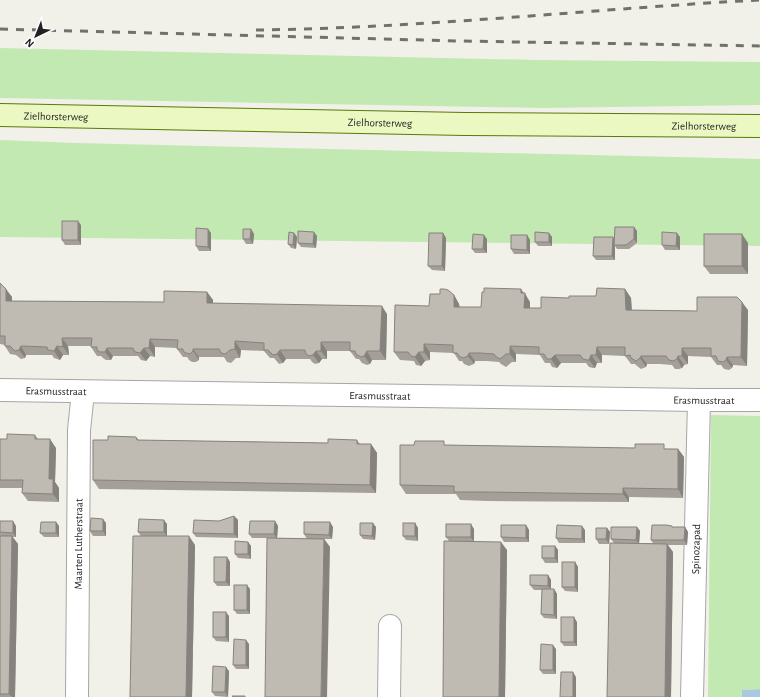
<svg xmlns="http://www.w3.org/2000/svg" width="760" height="697" font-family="'Alegreya Sans',sans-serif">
  <rect width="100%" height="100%" fill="#f2f1e9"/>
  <g fill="#c2e9b2">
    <path d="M0,48L536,60L760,62V105L542,108L0,98Z"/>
    <path d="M0,140L77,143L760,159V246L0,237Z"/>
    <path d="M711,415L760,416V689L742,690V697H708Z"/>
  </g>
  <path fill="#abc9de" d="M760,689V697H742V690Z"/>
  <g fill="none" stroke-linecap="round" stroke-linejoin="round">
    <g stroke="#a6a6a6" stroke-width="24">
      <g id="minor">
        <path id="s1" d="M0,390L699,400H760"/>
        <path id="s2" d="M77,697L79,430L83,392"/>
        <path d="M389,697L390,626"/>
        <path id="s3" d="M692,697L699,400"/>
      </g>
    </g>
    <g stroke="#587a08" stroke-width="24">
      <g id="secondary">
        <path id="s4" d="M0,115L465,124L760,126"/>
      </g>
    </g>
    <use href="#minor" stroke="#fff" stroke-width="22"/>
    <use href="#secondary" stroke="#ebf8c1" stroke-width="22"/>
    <g stroke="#707070" stroke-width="3" stroke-dasharray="8 8" stroke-linecap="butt">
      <path d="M0,29L459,41L760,46"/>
      <path d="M256,30C424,28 591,9 759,0"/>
    </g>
  </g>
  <g fill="#a4a099">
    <path d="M81,225V245H65L62,240Z"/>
    <path d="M634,227L637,231V243L629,249H617L615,246V260H596L593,256Z"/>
    <path d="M208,229L211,233V251H199L196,246Z"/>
    <path d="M251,229L254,234L253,244H246L243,239Z"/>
    <path d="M294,233L297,237L296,249L291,248L288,244Z"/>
    <path d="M443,233L446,238L445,271L432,270L428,266Z"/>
    <path d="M549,233L552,237V246H538L535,242Z"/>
    <path d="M527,235L530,240V254H514L511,249Z"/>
    <path d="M317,236L316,248L301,247L298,243Z"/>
    <path d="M680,237V250H665L662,245Z"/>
    <path d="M487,239V253H475L472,249Z"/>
    <path d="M748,243V274H710L704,266Z"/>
    <path d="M0,283L12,297V301L164,302L207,292L213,300V303L387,314L386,360H372L370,364L367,365L362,363L359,359H356L350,351H327V359H322L319,363L315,364L312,362L310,359H286L283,363L279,364L274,358H270L264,351L241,350L240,358H236L231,363L227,362L224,357H199V360L196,362H192L189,360L187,357H183L177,349V348L155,347V357L150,356L146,361L141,360L138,356H113L111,360H106L103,358L101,356H97L91,347V346H68L69,355H63L60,360L54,358L52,355H26L25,358L21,359L16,355L10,354L5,346V345L0,344Z"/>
    <path d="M625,289L631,298L632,310L697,311L748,310L747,366L733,365L732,368L729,370L724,369L721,365H717L711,357L688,356V364L684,365L682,368L679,369H675L672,365L660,364H647L646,367L641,369L637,366L635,364H631L625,356L602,355V363H597L595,368H593L589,367L586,363H561L557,368L552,367L550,363H545L540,355L516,354V362H512L506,367L501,364L499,362L487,361H475L474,364L469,366L464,364L462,361H459L454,353L430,352V360L425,361L421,366L416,365L414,361L400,360L394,352L429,306L454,295L459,304L460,307H481L525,293L530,302V308H541L569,298L596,296Z"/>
    <path d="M35,435L38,439L56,448L55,482L59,488V502L28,501L22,493V488H0V439H7Z"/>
    <path d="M136,437L139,440L328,443L357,440L360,444H371L377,453L376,493L99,489L93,480L108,440Z"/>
    <path d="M446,445L678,449L684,457L683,498L629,497V502L488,501L460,500L456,494H406L400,485Z"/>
    <path d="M234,516L238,520V538L196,537L193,533L219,521Z"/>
    <path d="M0,521L16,526V537H12L18,544L15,697H0Z"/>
    <path d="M275,521L278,526L277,538L307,539L304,534L333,527L332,539H324L330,547L267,538H252L249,534Z"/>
    <path d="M56,522L59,526V537H44L40,533Z"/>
    <path d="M106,523V536H93L90,531Z"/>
    <path d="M415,523L418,528V541L406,540L403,536Z"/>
    <path d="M167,524V536L195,545L192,697H130L141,536L138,532Z"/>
    <path d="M526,525L529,530V542H504L501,537Z"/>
    <path d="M376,527L375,540L363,539L360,535Z"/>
    <path d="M637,527L640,531L639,543H653L651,540L673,527H685L688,532L687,545H668L673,552L671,697H607L614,543L611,539Z"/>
    <path d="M607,528L610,532L609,544H599L596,539Z"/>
    <path d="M474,529V541L507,550L505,697H443L449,541L446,537Z"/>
    <path d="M585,530V543H559L556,538Z"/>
    <path d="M248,542L251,546V559L238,558L235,554Z"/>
    <path d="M555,546L558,550V563H545L542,558Z"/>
    <path d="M227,557L230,562V586H217L214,582Z"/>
    <path d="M575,562L578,567V592L565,591L562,587Z"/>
    <path d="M548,575L551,580V589H554L557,594V619L544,618L541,614L542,590H534L530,585Z"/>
    <path d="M250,589V614H237L234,610Z"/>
    <path d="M229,616V642L216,641L213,637Z"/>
    <path d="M577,622V646H564L561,642Z"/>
    <path d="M249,644V669H236L233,665Z"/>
    <path d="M556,649V674H543L540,670Z"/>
    <path d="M229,671L228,697L215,696L212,692Z"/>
  </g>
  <g fill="#86827d">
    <path d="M78,221L81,225V245L78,240Z"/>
    <path d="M634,227L637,231V243L634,239Z"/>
    <path d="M208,229L211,233V251L208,247Z"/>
    <path d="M251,229L254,234L253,244L250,239Z"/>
    <path d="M314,232L317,236L316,248L313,244Z"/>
    <path d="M294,233L297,237L296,249L293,245Z"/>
    <path d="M443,233L446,238L445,271L442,266Z"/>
    <path d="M549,233L552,237V246L549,242Z"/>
    <path d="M677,233L680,237V250L676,246Z"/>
    <path d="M742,234L748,243V274L742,266Z"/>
    <path d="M484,235L487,239V253L483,249Z"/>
    <path d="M527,235L530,240V254L527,250Z"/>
    <path d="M613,237L616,242L614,245L615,246V260L612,256Z"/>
    <path d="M6,289L12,297V309L6,301Z"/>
    <path d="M521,289L530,302V316L524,308L521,293Z"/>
    <path d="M625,289L631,298L632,318L626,310Z"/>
    <path d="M207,292L213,300V311L207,303Z"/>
    <path d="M454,295L459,304L460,315L454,307Z"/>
    <path d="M742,302L748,310L747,366L741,357Z"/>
    <path d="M382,306L387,314L386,360L380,351Z"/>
    <path d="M62,338L68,346L69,355L63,347Z"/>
    <path d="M150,339L155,347V357L149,348Z"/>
    <path d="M235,341L241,350L240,358L235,349Z"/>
    <path d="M321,342L327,351V359L321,351Z"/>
    <path d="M424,344L430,352V360L424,352Z"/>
    <path d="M21,346L26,355L25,358L19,350Z"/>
    <path d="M57,346L63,355L60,360L54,351Z"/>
    <path d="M510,346L516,354V362L510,354Z"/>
    <path d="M597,347L602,355V363L596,355Z"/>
    <path d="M107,348L113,356L111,360L105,352Z"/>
    <path d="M144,348L150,356L146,361L140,353Z"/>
    <path d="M682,348L688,356V364L682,356Z"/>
    <path d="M193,349L199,357V360L193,351Z"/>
    <path d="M280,350L286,359L283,363L277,354Z"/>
    <path d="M316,351L322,359L319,363L313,355Z"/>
    <path d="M367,351L372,360L370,364L364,356Z"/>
    <path d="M419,352L425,361L421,366L415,357Z"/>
    <path d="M469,353L475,361L474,364L468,356Z"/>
    <path d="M555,355L561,363L557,368L551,359Z"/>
    <path d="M591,355L597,363L595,368L589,360Z"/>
    <path d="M641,356L647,364L646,367L640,358Z"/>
    <path d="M678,356L684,365L682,368L677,359Z"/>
    <path d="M727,357L733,365L732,368L726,360Z"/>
    <path d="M50,439L56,448L55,482L59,488V502L53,494L49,479Z"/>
    <path d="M371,444L377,453L376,493L370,485Z"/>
    <path d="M678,449L684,457L683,498L678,489Z"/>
    <path d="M623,488L629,497V502L623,494Z"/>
    <path d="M234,516L238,520V538L234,534Z"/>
    <path d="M103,519L106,523V536L103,531Z"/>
    <path d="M164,520L167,524V537L164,532Z"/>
    <path d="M13,521L16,526V537L13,533Z"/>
    <path d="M275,521L278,526L277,539L274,534Z"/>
    <path d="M56,522L59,526V537L56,533Z"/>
    <path d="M330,522L333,527L332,539L329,535Z"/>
    <path d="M373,523L376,527L375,540L372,536Z"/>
    <path d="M415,523L418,528V541L415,536Z"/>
    <path d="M471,524L474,529V542L471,537Z"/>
    <path d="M526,525L529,530V542L526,538Z"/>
    <path d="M582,526L585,530V543L582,539Z"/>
    <path d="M637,527L640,531L639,544L636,540Z"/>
    <path d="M685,527L688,532L687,545L684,540Z"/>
    <path d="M607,528L610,532L609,544L606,539Z"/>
    <path d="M12,536L18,544L15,697H12L9,694Z"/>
    <path d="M189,536L195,545L192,697H186Z"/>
    <path d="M324,539L330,547L327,697H321Z"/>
    <path d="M248,542L251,546V559L248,554Z"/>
    <path d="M501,542L507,550L505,697H499Z"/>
    <path d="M667,544L673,552L671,697H665Z"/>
    <path d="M555,546L558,550V563L555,558Z"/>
    <path d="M227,557L230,562V586L226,582Z"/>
    <path d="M575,562L578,567V592L575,587Z"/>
    <path d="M548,575L551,580V590L548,586Z"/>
    <path d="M247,585L250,589V614L247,610Z"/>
    <path d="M554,589L557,594V619L554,615Z"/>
    <path d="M226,612L229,616V642L226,637Z"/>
    <path d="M574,617L577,622V646L574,642Z"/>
    <path d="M246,640L249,644V669L246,665Z"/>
    <path d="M553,645L556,649V674L553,670Z"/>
    <path d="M226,667L229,671L228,697L225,692Z"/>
    <path d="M573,672L576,677V697H573Z"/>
  </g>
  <g fill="#bfbab2" stroke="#86827d">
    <rect x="62" y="221" width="16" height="19"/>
    <path d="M615,227H634V239L626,245H614Z"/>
    <path d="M196,228L208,229V247L196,246Z"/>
    <path d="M243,229H251L250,239H243Z"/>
    <path d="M298,231L314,232L313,244L298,243Z"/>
    <path d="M289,232L294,233L293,245L288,244Z"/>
    <path d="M535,232L549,233V242H535Z"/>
    <path d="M662,232L677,233L676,246L662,245Z"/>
    <path d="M429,233H443L442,266H428Z"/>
    <path d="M473,234L484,235L483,249H472Z"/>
    <rect x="704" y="234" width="38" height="32"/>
    <path d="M511,235H527V250L511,249Z"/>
    <path d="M594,237H613L612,256H593Z"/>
    <path d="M0,283L6,289V301L164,302V291L207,292V303L382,306L380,351H367L364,356L361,357L356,354L355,351H350V342H321V351H316L313,355L309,356L306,354L305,350H280L277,354L273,355L268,350H264V343L235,341V349L230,350L225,354L221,353L219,349H193V351L190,354L186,353L183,351V349H177L178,340L150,339L149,348H144L140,353L135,352L133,348H107L105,352H100L97,350V347H91L92,338H62L63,347L57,346L54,351L48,350L47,347L21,346L19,350L15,351L10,346H5V336H0Z"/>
    <path d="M484,288L521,289V293H525L524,308H541V297L569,298V296H596L597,288L625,289L626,310L697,311V297H737L742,302L741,357H727L726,360L723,362L718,361L716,356H711V348H682V356H678L677,359L673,361L669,360L666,356H641L640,358L636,361L631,358L630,355L625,356V347H597L596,355H591L589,360H587L583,359L580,355H555L551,359H547L544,354H539V347L510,346V354H506L500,359L495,356L494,354L481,353H469L468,356L463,358L459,356L457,353H453V345L424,344V352H419L415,357L411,356L408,352H394L395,305L429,306L430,294H440V289H444L448,290L454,295V307H481L482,292H484Z"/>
    <path d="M7,434L35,435V439H50L49,479H53V494L22,493L23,480H0V439H7Z"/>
    <path d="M108,436L136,437L137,440L328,443V439L357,440V444H371L370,485L93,480V440H108Z"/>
    <path d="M415,441H444V445L635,448V444H664V449H678V489L623,488V494L483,492H454V486L400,485V445H414Z"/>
    <path d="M234,516V534L193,533L194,520L219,521Z"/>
    <path d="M91,518L103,519V531H90Z"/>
    <path d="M139,519L164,520V532H138Z"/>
    <path d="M0,521H13V533L0,532Z"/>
    <path d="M250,521H275L274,534H249Z"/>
    <path d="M41,522H56V533H40Z"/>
    <path d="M304,522H330L329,535L304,534Z"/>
    <path d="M360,523H373L372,536L360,535Z"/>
    <rect x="403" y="523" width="12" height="13"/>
    <rect x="446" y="524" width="25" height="13"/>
    <path d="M501,525H526V538L501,537Z"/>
    <path d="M557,525L582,526V539L556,538Z"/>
    <path d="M652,525H666L672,526V527H685L684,540H651Z"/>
    <path d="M611,527H637L636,540L611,539Z"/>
    <path d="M596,528H607L606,539H596Z"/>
    <path d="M0,536H12L9,694H0Z"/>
    <path d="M133,536H189L186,697H130Z"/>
    <path d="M267,538L324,539L321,697H265Z"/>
    <path d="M235,541L248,542V554H235Z"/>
    <path d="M444,541L501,542L499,697H443Z"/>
    <path d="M610,543L667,544L665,697H607Z"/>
    <rect x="542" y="546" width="13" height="12"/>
    <path d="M214,557H227L226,582H214Z"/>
    <rect x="562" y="562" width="13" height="25"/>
    <path d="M530,575H548V586L530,585Z"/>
    <rect x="234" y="585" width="13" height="25"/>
    <path d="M542,589H554V615L541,614Z"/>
    <rect x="213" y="612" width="13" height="25"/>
    <rect x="561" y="617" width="13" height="25"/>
    <path d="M234,639L246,640V665H233Z"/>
    <path d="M541,644L553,645V670H540Z"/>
    <path d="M213,666L226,667L225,692H212Z"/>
    <path d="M561,672H573V697H560Z"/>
    <path d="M232,696H245V697H233Z"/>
  </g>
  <g text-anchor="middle" stroke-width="3" stroke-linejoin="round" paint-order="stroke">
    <g font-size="11" fill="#222" stroke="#fff">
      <text dy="4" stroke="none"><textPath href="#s4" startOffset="56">Zielhorsterweg</textPath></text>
      <text dy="4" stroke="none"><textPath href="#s4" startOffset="380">Zielhorsterweg</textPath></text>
      <text dy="4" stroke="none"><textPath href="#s4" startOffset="704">Zielhorsterweg</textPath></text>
      <text dy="4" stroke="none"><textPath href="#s1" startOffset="56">Erasmusstraat</textPath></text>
      <text dy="4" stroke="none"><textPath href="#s1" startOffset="380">Erasmusstraat</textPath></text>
      <text dy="4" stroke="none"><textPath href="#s1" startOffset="704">Erasmusstraat</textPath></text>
      <text dy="4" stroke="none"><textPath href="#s2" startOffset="153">Maarten Lutherstraat</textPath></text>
      <text dy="4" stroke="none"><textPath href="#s3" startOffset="148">Spinozapad</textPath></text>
    </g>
  </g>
  <g transform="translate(36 36) rotate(223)" stroke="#ffffff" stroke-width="3" paint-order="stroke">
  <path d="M0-3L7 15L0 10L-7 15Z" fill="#222222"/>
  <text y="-6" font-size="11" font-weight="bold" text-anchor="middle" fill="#222222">N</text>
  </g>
</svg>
